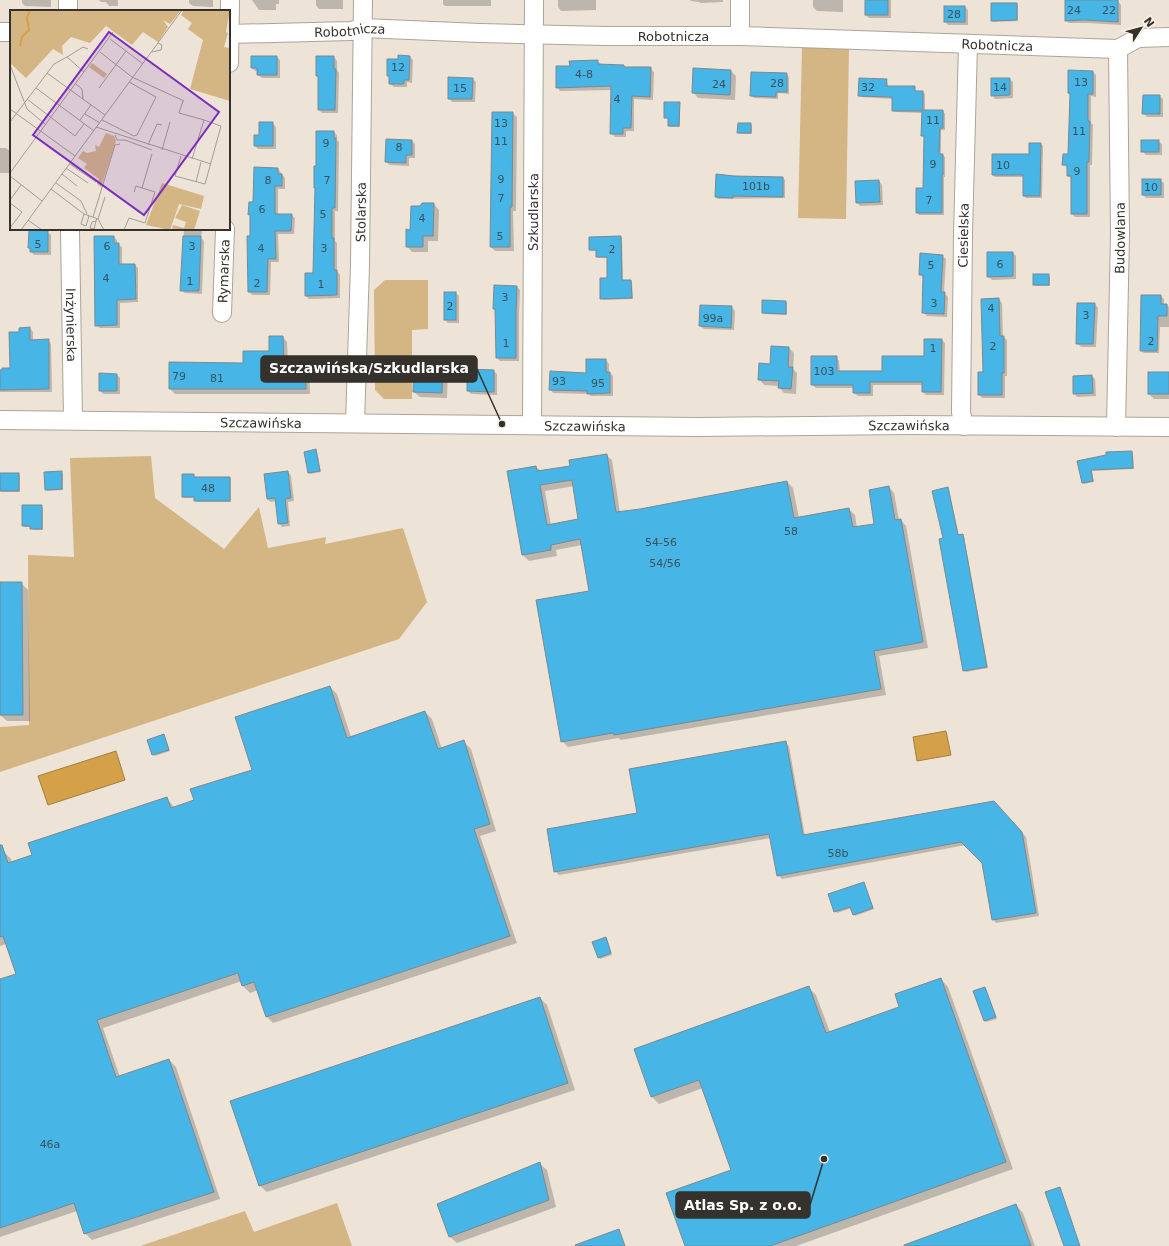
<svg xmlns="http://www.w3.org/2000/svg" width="1169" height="1246" font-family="'DejaVu Sans',sans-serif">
  <rect width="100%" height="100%" fill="#ede4d7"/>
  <g fill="#d4b584">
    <path d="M802,47L849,48L846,219L798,218Z"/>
    <path d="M385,280H428V329L412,330V399H384L375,390L374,290Z"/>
    <path d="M151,456L155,498L224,549L259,507L268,548L326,537L325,544L403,528L427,602L399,639L0,772V727L29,725L28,555L74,557L70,458Z"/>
    <path d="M337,1203L352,1246H140L245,1211L254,1232Z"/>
  </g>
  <g fill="#d4a048" stroke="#a47f40">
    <path d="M946,731L951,755L917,761L913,737Z"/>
    <path d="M116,751L125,780L48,805L38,776Z"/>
  </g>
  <g fill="#0003" fill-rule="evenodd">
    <path d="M22,0H51V7L25,6L22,3Z"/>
    <path d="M99,0H118V6H109L106,2H101Z"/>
    <path d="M189,0H213V7L193,6L189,3Z"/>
    <path d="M252,0H279V4H276V10H259Z"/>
    <path d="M316,0H343V9H319L316,5Z"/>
    <path d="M443,0H491V6H445L443,4Z"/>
    <path d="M558,0H596V10L561,11L558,7Z"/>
    <path d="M690,0H723V2L701,3L699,2L691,1Z"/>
    <path d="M813,0H843V12L817,11L813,7Z"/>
    <path d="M866,0H891V18H869L866,15Z"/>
    <path d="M1066,0L1118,1L1121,5V25L1088,23H1069L1066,20Z"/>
    <path d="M1017,4L1018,5V21L993,22L992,20Z"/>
    <path d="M965,7L968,10V25H948L945,21Z"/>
    <path d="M277,57L280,60V78H262L258,75V71H255L252,68Z"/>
    <path d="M334,57L337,61V70L339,73L338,113H322L319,110V78L317,75Z"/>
    <path d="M410,57L413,60L412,83L407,82V87H394L390,84V78L388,75L399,60Z"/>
    <path d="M597,61L601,64L623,66L626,68H650L654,72L653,100L634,99V131H626V137H615L611,133L612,90L560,91L557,87L571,67Z"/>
    <path d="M731,71L736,76L735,100L698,98L693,92Z"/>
    <path d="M1069,71L1093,72L1096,75V97L1091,96V123L1093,125L1092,165H1090V217H1075L1072,214V179L1068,176V167H1066L1063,164L1069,155L1070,95L1069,93Z"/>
    <path d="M786,74L789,77V94L778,93V99L754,98L751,95Z"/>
    <path d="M472,78L476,82L475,102H452L449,98Z"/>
    <path d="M1009,79L1013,82V98L995,99L992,95Z"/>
    <path d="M886,80L888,83V87H914L916,90V92H923L925,94V111H943L945,114V130H941V155L945,157V177H944V215H919L917,212L924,189L925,138L922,135L923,113L895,112L893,110V99L861,97L859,95Z"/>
    <path d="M1159,96L1163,99V117H1147L1143,113Z"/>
    <path d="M679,103L680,105V127H670L669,125V119L665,118Z"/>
    <path d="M512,113L517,117L516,211H513L514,251H495L491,247Z"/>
    <path d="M272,123L276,127V149H258L255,146V136H260Z"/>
    <path d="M751,124L752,126V134H740L738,132Z"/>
    <path d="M334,132L337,135V140L339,142L338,211H335V241L337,243V271L340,275V298L309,299L306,296L314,274L316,189L315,188L317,167Z"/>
    <path d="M412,141L415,144V158H409V166L390,165L386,162Z"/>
    <path d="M1158,141L1162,144V155H1146L1142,151Z"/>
    <path d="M1041,144L1043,146L1042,198H1026L1024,196V177H995L993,175L1030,155Z"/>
    <path d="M0,148H6L10,151V173H0Z"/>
    <path d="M278,169L285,178V189H278V215H291L295,218L294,234H278L279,262H271L270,295H252L249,291L251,216L249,214L254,203Z"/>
    <path d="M717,175L783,178L785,180V198L718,199L716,196Z"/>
    <path d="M1160,180L1164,183V198H1146L1143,195Z"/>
    <path d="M879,181L882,185L883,205L860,206L857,202Z"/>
    <path d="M434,204L439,210L438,241H428V252H412L407,246L421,207Z"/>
    <path d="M184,229H202L201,238L204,241L202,294L185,293L181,290Z"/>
    <path d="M47,232L51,235V255H34L31,252Z"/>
    <path d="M114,237L117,240V244L122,247V265H135L138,268V302L120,303V328H100L96,325Z"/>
    <path d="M620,237L622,238L623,281H631L632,282L633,299L603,300L601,298L608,279V258H599L597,257V251H592L590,250Z"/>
    <path d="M1013,253L1016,256V279L992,280L988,276Z"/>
    <path d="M942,256L946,259L944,293L948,297L947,317L927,316L924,313L923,278L920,274Z"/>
    <path d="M1048,275L1050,277V286H1035L1034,285Z"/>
    <path d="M517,287L520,290L519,314V361H500L497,358V311L494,309Z"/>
    <path d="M456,293L459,296V323H448L445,320Z"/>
    <path d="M1161,296L1164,299V305H1167L1169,307V327H1160L1159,353H1144L1141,350Z"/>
    <path d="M999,299L1002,303L1003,337L1007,340V376H1005V398H982L979,394Z"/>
    <path d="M786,302L787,303V315L764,314L763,313Z"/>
    <path d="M1095,304L1098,308L1096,347H1081L1077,343Z"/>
    <path d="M731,307L735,311L734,330L704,329L700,326Z"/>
    <path d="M30,328L33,332V341L48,340L51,344L52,392H0V371L11,369L21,333Z"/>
    <path d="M283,337L287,342L288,363L305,365L309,369L310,394H175L170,389L244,364L270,352Z"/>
    <path d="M925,340H942L945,343L944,395H926L923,392V385H873V396H858L854,393V388H816L812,385L836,357L839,361L840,372H883L925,357Z"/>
    <path d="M789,348L794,353L793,369L797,373L796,394L784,393L779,387V386L764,385L759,379L771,365Z"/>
    <path d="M606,360L609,364V372L613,376V396H591L589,394L553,393L550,389L587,374Z"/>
    <path d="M442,362L448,367L447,398L420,397L414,392Z"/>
    <path d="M493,371L497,374V395L471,394L468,391Z"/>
    <path d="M1169,373V399H1154L1149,394Z"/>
    <path d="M117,375L120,378V394H103L100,390Z"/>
    <path d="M1092,376L1095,379L1096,396L1077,397L1074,393Z"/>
    <path d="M315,451L317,452L321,472L310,474L309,473Z"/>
    <path d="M1132,452L1133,453L1134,469L1092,471L1094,482L1084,484L1083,483L1079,461Z"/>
    <path d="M606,455L612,460L620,513L640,510L787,482L793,488L799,518L849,509L855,515L857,528L876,525L889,487L894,493L899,520H901L906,526L928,648L879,656L886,695L621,740L618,738L568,747L562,741L590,592L582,545L556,550L557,556L529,561L523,555L508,472L536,467L541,471L571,467ZM574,486L580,520L551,525L545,491Z"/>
    <path d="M61,472L63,474V490L47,491L46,489Z"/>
    <path d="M288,472L291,476L294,501L288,502L290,526L282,527L279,523L276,501L271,502L267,499Z"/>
    <path d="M0,474H18L20,475V492H1Z"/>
    <path d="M194,475L195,478H230L231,480V502H197L195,498H184L183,497Z"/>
    <path d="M947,488L949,490L959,536L962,535L964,537L988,668L966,672L964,670L944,539Z"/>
    <path d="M41,506L43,508V530H33L31,527H25L23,526Z"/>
    <path d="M0,583H21L28,590L30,721H7L0,715Z"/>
    <path d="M330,687L337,694L351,737L425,712L432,719L442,749L464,742L471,749L496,831L480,836L517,943L273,1023L266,1016L258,990L250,993L243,986L242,981L103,1028L120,1077L169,1060L176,1067L220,1199L92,1240L85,1233L77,1211L0,1237V980L17,975L6,944L0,946V853L4,852L11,859L12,863L167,799L175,808L195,801L254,770Z"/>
    <path d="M164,736L170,751L155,756L153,755Z"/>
    <path d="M785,742L789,746L805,836L998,806L1026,837L1039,916L996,923L993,919L983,863L966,845L782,879L778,875L771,838L559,875L555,871L638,814Z"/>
    <path d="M863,883L874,909L855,916L852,908L837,913L829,895Z"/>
    <path d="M607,939L612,955L600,959L593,942Z"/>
    <path d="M941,979L948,987L1013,1169L796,1246H686L732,1171L703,1088L659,1104L652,1097L635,1049L809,988L816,995L830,1032L901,1007Z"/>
    <path d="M985,988L997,1019L986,1022L985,1020Z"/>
    <path d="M540,998L547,1005L575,1090L267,1192L259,1185Z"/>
    <path d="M539,1163L547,1170L556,1207L457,1243L449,1236Z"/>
    <path d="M1016,1205L1023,1213L1035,1246H903Z"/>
  </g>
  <g fill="#47b5e5" stroke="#7a8991" fill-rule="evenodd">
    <rect x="865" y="0" width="23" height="15"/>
    <path d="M1065,0H1118V22L1084,20L1065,21Z"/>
    <path d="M991,3H1017V20L991,21Z"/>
    <rect x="944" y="6" width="21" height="16"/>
    <path d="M398,55L410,56L409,80H404V84H389V76H387V59H398Z"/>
    <path d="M251,56H277V75H257V68H251Z"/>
    <path d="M316,56H334V69H336L335,110H318V76H316Z"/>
    <path d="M598,60V64L624,65V67H651L650,97L632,96L631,128H623V134H610L611,86L556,88V66H570L569,61Z"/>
    <path d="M693,68L731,70L730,95L692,93Z"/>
    <path d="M1068,70L1093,71V94H1088V121H1090L1089,162H1087V214H1071V176H1067V165H1062L1063,154H1068L1070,94L1068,93Z"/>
    <path d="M751,72L787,73V92H776V97L750,96Z"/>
    <path d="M448,77L473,78L472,99H448Z"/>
    <path d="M859,78L887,79L886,86H915V91H923V110H943V128H940L939,154H943V175H942V213H916V188H923L924,136H921L922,111H892V97L858,96Z"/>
    <path d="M991,78H1010V95L991,96Z"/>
    <path d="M1143,95H1160V114H1142Z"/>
    <path d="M664,102H680L679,126H668V118H664Z"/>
    <path d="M492,112H513L512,207H510V247H490Z"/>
    <path d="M259,122H273V146H254V135H259Z"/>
    <path d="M738,123H751V133H737Z"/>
    <path d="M316,131H334V138H336L335,208H332V238H334V270H337V295L305,296V273H313L315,188H314V166H316Z"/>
    <path d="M386,139L412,140V155H406V163L385,162Z"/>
    <rect x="1141" y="140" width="18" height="12"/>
    <path d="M1029,143H1041L1040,196H1023V175H992V154H1029Z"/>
    <path d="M254,167L278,168V174H282V186H275V214H292L291,231H275L276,259H268L267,292H248L247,236H250V214L248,215L249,202H253Z"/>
    <path d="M716,174L734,176L783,177V197L733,196V198L715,197Z"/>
    <rect x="1142" y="179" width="19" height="16"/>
    <path d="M879,180L880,202L856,203L855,181Z"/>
    <path d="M422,203H434L433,236H423V247H406V229L410,230L411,206H420Z"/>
    <path d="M29,230L48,231V252H30V248H28Z"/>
    <path d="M94,236H114V243H119V264H135L136,299L117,300V325L95,326Z"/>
    <path d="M183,236H201L199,291H180Z"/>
    <path d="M621,236L622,280H631L632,298L600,299V278H607V257H596V250H589V237Z"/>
    <path d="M987,252H1013V276L987,277Z"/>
    <path d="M920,253L943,255L941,292H945L944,314L922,313L923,275H919Z"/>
    <rect x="1033" y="274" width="16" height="11"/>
    <path d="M494,285L517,286L516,310V358H496L495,309H493Z"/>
    <rect x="444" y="292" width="12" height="28"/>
    <path d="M1141,295H1161V304H1167V316H1158L1157,351H1140Z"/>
    <path d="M999,298L1000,336H1004V373H1002V395H978V372H983L981,299Z"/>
    <path d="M762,300L786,301V314L762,313Z"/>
    <path d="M1077,303H1095L1093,344H1076Z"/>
    <path d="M700,305L732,306L731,328L699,326Z"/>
    <path d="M30,327V340L49,339V389L0,390V370H2V368H10L9,332H19V328Z"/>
    <path d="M269,336H283L284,362H298V364H305L306,389H169V362L243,363V351H269Z"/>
    <path d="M924,339H942L941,392H922V382H870V393H853V385H811V356H837V371H882V356H924Z"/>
    <path d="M771,346L789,347L788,367H793L791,389L778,388L779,381L758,380L759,363L770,364Z"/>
    <path d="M586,359H606V372H610V393L587,394V391L549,390L550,371L586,373Z"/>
    <path d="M414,360L443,361L442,393L413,392Z"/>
    <path d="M467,369L494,370V392L467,391Z"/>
    <rect x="1148" y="372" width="21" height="22"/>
    <path d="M99,373L117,374V391H99Z"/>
    <path d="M1092,375L1093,393L1073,394V376Z"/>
    <path d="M316,449L320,471L308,473L304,452Z"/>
    <path d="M1132,451L1133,468L1091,470L1093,481L1082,483L1077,461L1106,455V452Z"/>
    <path d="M607,454L616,512L640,509L787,481L794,518L849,508L853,527L874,524L869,490L889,486L895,520L901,519L923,642L874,651L881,689L614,735L613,733L561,742L536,600L589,591L580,539L551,545V550L522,555L507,471L536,466L537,471L570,466L569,460ZM572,480L578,519L547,525L540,485Z"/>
    <path d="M62,471V489L45,490L44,472Z"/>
    <path d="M288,471L291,498L285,499L288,523L278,524L275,498L267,499L264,474Z"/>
    <rect x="0" y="473" width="19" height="18"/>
    <path d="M182,474H194V477H230V501H194V497H182Z"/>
    <path d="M948,487L958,535L963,534L987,667L963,671L939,539L943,538L932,491Z"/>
    <path d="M22,505H42V529H30V526H22Z"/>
    <path d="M0,582H22L23,715H0Z"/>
    <path d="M330,686L347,738L425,711L438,749L464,740L490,824L474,829L510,936L266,1017L254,982L242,986L238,973L97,1020L116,1077L169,1059L214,1192L84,1234L74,1203L0,1228V979L16,974L3,936L0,937V845H2L8,863L32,855L28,843L167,797L171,808L194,800L190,789L252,770L235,717Z"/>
    <path d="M164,734L169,750L152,755L147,740Z"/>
    <path d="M786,741L803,835L994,801L1022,832L1036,913L992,920L982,863L961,842L777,876L769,834L554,872L547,829L637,813L629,769Z"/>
    <path d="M864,882L873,908L853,915L850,907L834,912L828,894Z"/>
    <path d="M606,937L611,953L598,958L592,942Z"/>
    <path d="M941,978L1006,1162L770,1246H685L666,1193L731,1170L699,1080L651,1097L634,1049L809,986L826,1033L899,1007L895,994Z"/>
    <path d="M985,987L996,1017L984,1021L973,991Z"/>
    <path d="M540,997L568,1083L259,1186L230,1101Z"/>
    <path d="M540,1162L549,1200L449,1237L437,1204Z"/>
    <path d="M1060,1187L1080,1246H1064L1045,1192Z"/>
    <path d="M1016,1204L1031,1246H904V1245Z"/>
    <path d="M619,1229L625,1246H576L575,1245Z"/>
  </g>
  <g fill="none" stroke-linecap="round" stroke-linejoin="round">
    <g stroke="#aca497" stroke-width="20">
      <g id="minor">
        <path d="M68,11V0"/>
        <path d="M0,32H11"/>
        <path id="s1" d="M229,34L351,31L363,28L480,33L606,36H740L1118,49"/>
        <path d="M740,36V0"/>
        <path d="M1118,49L1138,38L1169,37"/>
        <path d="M229,63L230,0"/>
        <path id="s2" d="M70,229L73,420"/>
        <path id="s3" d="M222,313L225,229"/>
        <path id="s4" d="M0,420L698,427L908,425L1169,427"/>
        <path id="s5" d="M355,423L360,265L363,0"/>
        <path id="s6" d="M532,424L534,0"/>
        <path id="s7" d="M964,426L961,412L963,234L968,44"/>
        <path id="s8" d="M1116,427L1120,234L1118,49"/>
      </g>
    </g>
    <use href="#minor" stroke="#fff" stroke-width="18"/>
  </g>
  <g text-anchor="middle" stroke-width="3.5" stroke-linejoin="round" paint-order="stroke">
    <g font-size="11" fill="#3a535b">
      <text x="1074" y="14">24</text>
      <text x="1109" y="14">22</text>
      <text x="954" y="18">28</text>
      <text x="398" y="71">12</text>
      <text x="584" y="78">4-8</text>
      <text x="1081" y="86">13</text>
      <text x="777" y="87">28</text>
      <text x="719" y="88">24</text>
      <text x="868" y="91">32</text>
      <text x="1000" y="91">14</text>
      <text x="460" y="92">15</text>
      <text x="617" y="103">4</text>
      <text x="933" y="124">11</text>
      <text x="501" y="127">13</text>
      <text x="1079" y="135">11</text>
      <text x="501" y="145">11</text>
      <text x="326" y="147">9</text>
      <text x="399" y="151">8</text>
      <text x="933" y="168">9</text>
      <text x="1003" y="169">10</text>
      <text x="1077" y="175">9</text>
      <text x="501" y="183">9</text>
      <text x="268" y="184">8</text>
      <text x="327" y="184">7</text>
      <text x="756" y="190">101b</text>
      <text x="1151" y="191">10</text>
      <text x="501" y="202">7</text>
      <text x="929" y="204">7</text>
      <text x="262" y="213">6</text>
      <text x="323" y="218">5</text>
      <text x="422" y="222">4</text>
      <text x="500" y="240">5</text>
      <text x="38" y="248">5</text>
      <text x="107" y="250">6</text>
      <text x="192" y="250">3</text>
      <text x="261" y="252">4</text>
      <text x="324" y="252">3</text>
      <text x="612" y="253">2</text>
      <text x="1000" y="268">6</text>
      <text x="931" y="269">5</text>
      <text x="106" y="282">4</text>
      <text x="190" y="285">1</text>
      <text x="257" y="287">2</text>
      <text x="321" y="288">1</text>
      <text x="505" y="301">3</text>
      <text x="934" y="307">3</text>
      <text x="450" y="310">2</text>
      <text x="991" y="312">4</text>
      <text x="1086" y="319">3</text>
      <text x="713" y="322">99a</text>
      <text x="1151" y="345">2</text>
      <text x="506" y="347">1</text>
      <text x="993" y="350">2</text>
      <text x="933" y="352">1</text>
      <text x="824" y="375">103</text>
      <text x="179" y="380">79</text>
      <text x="217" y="382">81</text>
      <text x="559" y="385">93</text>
      <text x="598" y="387">95</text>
      <text x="208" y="492">48</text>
      <text x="791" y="535">58</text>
      <text x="661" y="546">54-56</text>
      <text x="665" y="567">54/56</text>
      <text x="838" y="857">58b</text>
      <text x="50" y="1148">46a</text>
    </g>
    <g font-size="13" fill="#35322d" stroke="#fbf2e4">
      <text dy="5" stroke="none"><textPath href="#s1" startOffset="121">Robotnicza</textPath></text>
      <text dy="5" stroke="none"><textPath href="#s1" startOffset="445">Robotnicza</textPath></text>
      <text dy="5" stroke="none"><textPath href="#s1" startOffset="769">Robotnicza</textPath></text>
      <text dy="5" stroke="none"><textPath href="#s5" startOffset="211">Stolarska</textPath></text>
      <text dy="5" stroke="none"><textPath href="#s6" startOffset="212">Szkudlarska</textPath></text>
      <text dy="5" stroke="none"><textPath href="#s7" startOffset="191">Ciesielska</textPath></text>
      <text dy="5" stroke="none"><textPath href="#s8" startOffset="189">Budowlana</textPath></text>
      <text dy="5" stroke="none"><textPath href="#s3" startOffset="42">Rymarska</textPath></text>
      <text dy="5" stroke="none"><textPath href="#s2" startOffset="96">Inżynierska</textPath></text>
      <text dy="5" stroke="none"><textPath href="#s4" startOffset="261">Szczawińska</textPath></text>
      <text dy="5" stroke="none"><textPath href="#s4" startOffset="585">Szczawińska</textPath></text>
      <text dy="5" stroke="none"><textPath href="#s4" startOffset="909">Szczawińska</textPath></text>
    </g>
  </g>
  <g transform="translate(10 10)">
    <rect width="220" height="220" fill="#ede4d7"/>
    <path d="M0,0H171L160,14L153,10L158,17L148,32L133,22L122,35L96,16L80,33L61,27L52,36L53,45L43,39L16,68L0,53ZM174,0H220L216,22L218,23L214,37L220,38V91L180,79L193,30L178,19L182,13L171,5ZM82,53L97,64L94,68L79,57ZM96,123L104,126L106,131L91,177L87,174L89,169L74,158L77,154L68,148L73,141L77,143L86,141L85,135L89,137ZM152,173L194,186L191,199L169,194L160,220L136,215ZM172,195L190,201L184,220H162L163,215L174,218L176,212L165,208Z" fill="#d4b584"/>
    <path fill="none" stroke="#d4a048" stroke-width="2" d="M10,36L12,27L19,20L17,8L20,0"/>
    <path fill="none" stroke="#a39d93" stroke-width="1" d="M100,29L133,54M90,42L122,67L174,91M142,42L151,40L152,35L148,33M57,47L73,37L78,39M0,55L17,99L36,115M37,63L95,105M66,74L72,79L73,89M26,78L84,121M89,78L116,41M17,89L65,126L74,114M173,91L169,103L194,110M0,99L65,146M75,104L90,113M70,110L81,95M92,110L124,126L127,125L146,87L119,72M0,112L44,54L57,47L74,62M86,117L201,154M105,125L107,130H115L142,140M138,135L147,114L152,115M152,140L160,112M171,146L165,166L195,174L211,116L194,110L182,149M60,154L86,172M56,158L78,173M0,163L103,22M52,164L67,176M0,166L32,191M186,172L191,152M46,173L71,191L77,204M132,178L142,144M41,179L74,204L88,209L95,187M0,190L11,175M0,193L12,202L0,218M74,204L71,214L76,216L79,206M83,207L105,135L110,134M88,209L94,220M18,210L32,220M86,211L82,212L80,218L84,219L86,211L87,208M11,220L172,0M114,220L119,208L135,213L145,182L126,176L124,182"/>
    <path fill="#7b2cbf" fill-opacity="0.15" stroke="#7b2cbf" stroke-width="2" d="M99,22L209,102L134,205L23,125Z"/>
    <rect width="220" height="220" fill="none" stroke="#35322d" stroke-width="2"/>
  </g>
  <path fill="none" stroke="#35322d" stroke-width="1.5" d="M502 424L477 369M824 1159L810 1205"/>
  <g fill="#35322d" stroke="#fbf2e4" stroke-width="1.5">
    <circle cx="502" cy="424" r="4"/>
    <circle cx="824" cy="1159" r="4"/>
  </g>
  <g fill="#35322d" stroke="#35322d" stroke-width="1.5">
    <rect x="261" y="356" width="216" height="26" rx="4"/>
    <rect x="676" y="1192" width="134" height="26" rx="4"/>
  </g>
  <g font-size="14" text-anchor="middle" font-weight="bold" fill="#fff">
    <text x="369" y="373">Szczawińska/Szkudlarska</text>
    <text x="743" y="1210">Atlas Sp. z o.o.</text>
  </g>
  <g transform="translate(1141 28) rotate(54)" stroke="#fbf2e4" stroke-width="3" paint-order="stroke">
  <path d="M0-3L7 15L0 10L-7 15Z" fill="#35322d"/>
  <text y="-6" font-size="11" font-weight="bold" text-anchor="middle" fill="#35322d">N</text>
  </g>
</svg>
